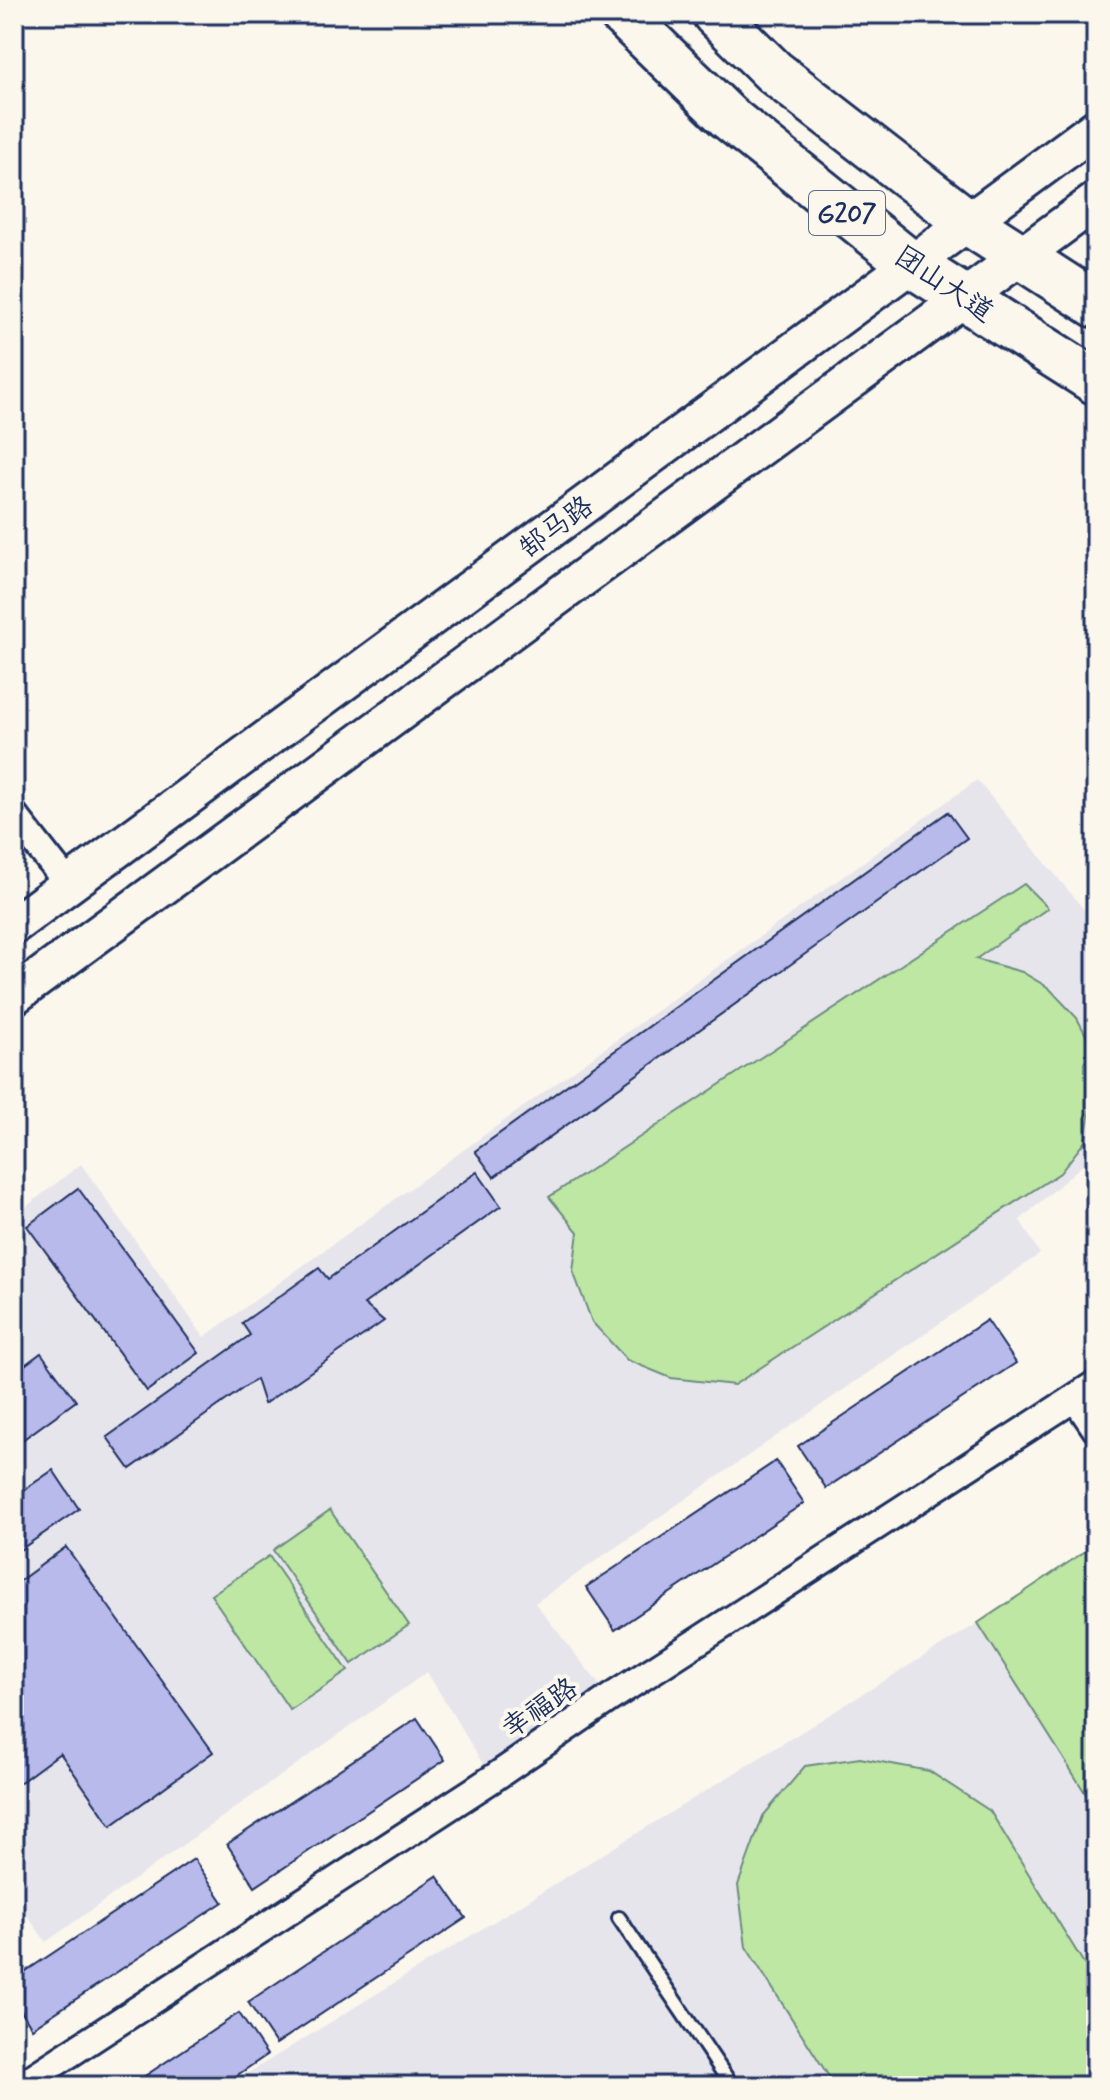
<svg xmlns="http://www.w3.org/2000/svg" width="1110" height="2100" font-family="Mynerve,'LXGW WenKai TC',sans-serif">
  <rect width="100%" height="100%" fill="#fbf7ec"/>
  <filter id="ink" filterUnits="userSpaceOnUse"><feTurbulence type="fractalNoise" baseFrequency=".0125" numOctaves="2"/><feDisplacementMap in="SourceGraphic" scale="16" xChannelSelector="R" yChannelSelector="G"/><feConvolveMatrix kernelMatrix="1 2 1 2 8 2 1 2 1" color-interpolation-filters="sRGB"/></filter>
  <g filter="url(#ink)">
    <g fill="#e7e5ec">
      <path d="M977,780L1096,924V1153L1020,1220L1040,1254L535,1603L610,1698L492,1779L427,1672L46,1942L14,1897V1216L81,1164L204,1337Z"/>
      <path d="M978,1623L1096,1810V2086H227Z"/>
    </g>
    <g fill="#bde7a3" stroke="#6c8b80" stroke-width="2">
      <path d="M1024,884L1048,908L976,959L1022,972L1049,988L1077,1018L1095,1052L1093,1091L1085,1141L1060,1173L734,1385L671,1378L627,1360L592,1322L573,1271L578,1232L549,1197Z"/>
      <path d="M330,1510L409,1625L352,1664L273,1550Z"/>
      <path d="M1096,1544V1810L978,1623Z"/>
      <path d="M269,1556L348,1671L290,1710L211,1595Z"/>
      <path d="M860,1758L929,1771L990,1811L1096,1983V2086H835L746,1947L738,1885L763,1816L805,1766Z"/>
    </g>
    <g fill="#b9baec" stroke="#1b2f5e" stroke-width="2">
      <path d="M948,812L967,838L494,1177L475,1151Z"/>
      <path d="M477,1172L501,1206L364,1304L384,1321L264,1404L256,1379L130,1469L107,1437L250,1335L242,1323L319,1268L328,1279Z"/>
      <path d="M78,1188L199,1353L147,1391L27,1226Z"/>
      <path d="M987,1320L1016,1363L826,1488L798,1446Z"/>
      <path d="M41,1353L76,1401L14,1446V1373Z"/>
      <path d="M776,1461L804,1503L615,1630L586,1587Z"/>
      <path d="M53,1470L79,1509L14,1554V1497Z"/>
      <path d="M66,1547L213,1752L111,1826L60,1753L14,1787V1585Z"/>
      <path d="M417,1718L445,1760L255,1887L227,1844Z"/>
      <path d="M194,1859L223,1902L32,2028L14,2000V1979Z"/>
      <path d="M437,1876L466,1918L276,2044L248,2002Z"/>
      <path d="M239,2013L267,2055L221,2086H130Z"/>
    </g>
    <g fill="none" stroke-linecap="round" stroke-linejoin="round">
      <g stroke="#1b2f5e" stroke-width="18">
        <path id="lane" d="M619,1918L732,2086"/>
      </g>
      <g stroke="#1b2f5e" stroke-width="32">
        <g id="street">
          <path d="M14,815L69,885"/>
          <path d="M1075,1398L1096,1429"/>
          <path d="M20,2086L492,1779L610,1698L1096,1384"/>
        </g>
      </g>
      <g stroke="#1b2f5e" stroke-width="42">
        <g id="secondary">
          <path d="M14,925L1096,128"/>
          <path d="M14,996L1096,201"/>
        </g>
      </g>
      <g stroke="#1b2f5e" stroke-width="50">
        <g id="highway">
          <path d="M622,14L728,117L911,264L1096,382"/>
          <path d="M715,14L774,72L969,223L1096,305"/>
        </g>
      </g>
      <use href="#lane" stroke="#fbf7ec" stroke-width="12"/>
      <use href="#street" stroke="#fbf7ec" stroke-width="26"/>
      <use href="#secondary" stroke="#fbf7ec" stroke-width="36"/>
      <use href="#highway" stroke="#fbf7ec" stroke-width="44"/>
    </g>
  </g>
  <g text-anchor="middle" stroke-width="8" stroke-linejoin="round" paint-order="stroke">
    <rect fill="#fbf7ec" stroke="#5e6b89" stroke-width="2" x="809" y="191" width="76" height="44" rx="6"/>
    <g font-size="26" font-weight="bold" fill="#1b2f5e">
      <text x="847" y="222">G207</text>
    </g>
    <g font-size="28" fill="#1b2f5e" stroke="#fbf7ec">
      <text transform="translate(945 283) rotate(34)" y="10">团山大道</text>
      <text transform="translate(555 526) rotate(-36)" y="10">郜马路</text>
      <text transform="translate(539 1707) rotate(-34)" y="10">幸福路</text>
    </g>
  </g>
  <rect width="1110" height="2100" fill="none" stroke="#fbf7ec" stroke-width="48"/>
  <rect x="24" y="24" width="1062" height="2052" fill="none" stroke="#1b2f5e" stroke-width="3" filter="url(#ink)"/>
</svg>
